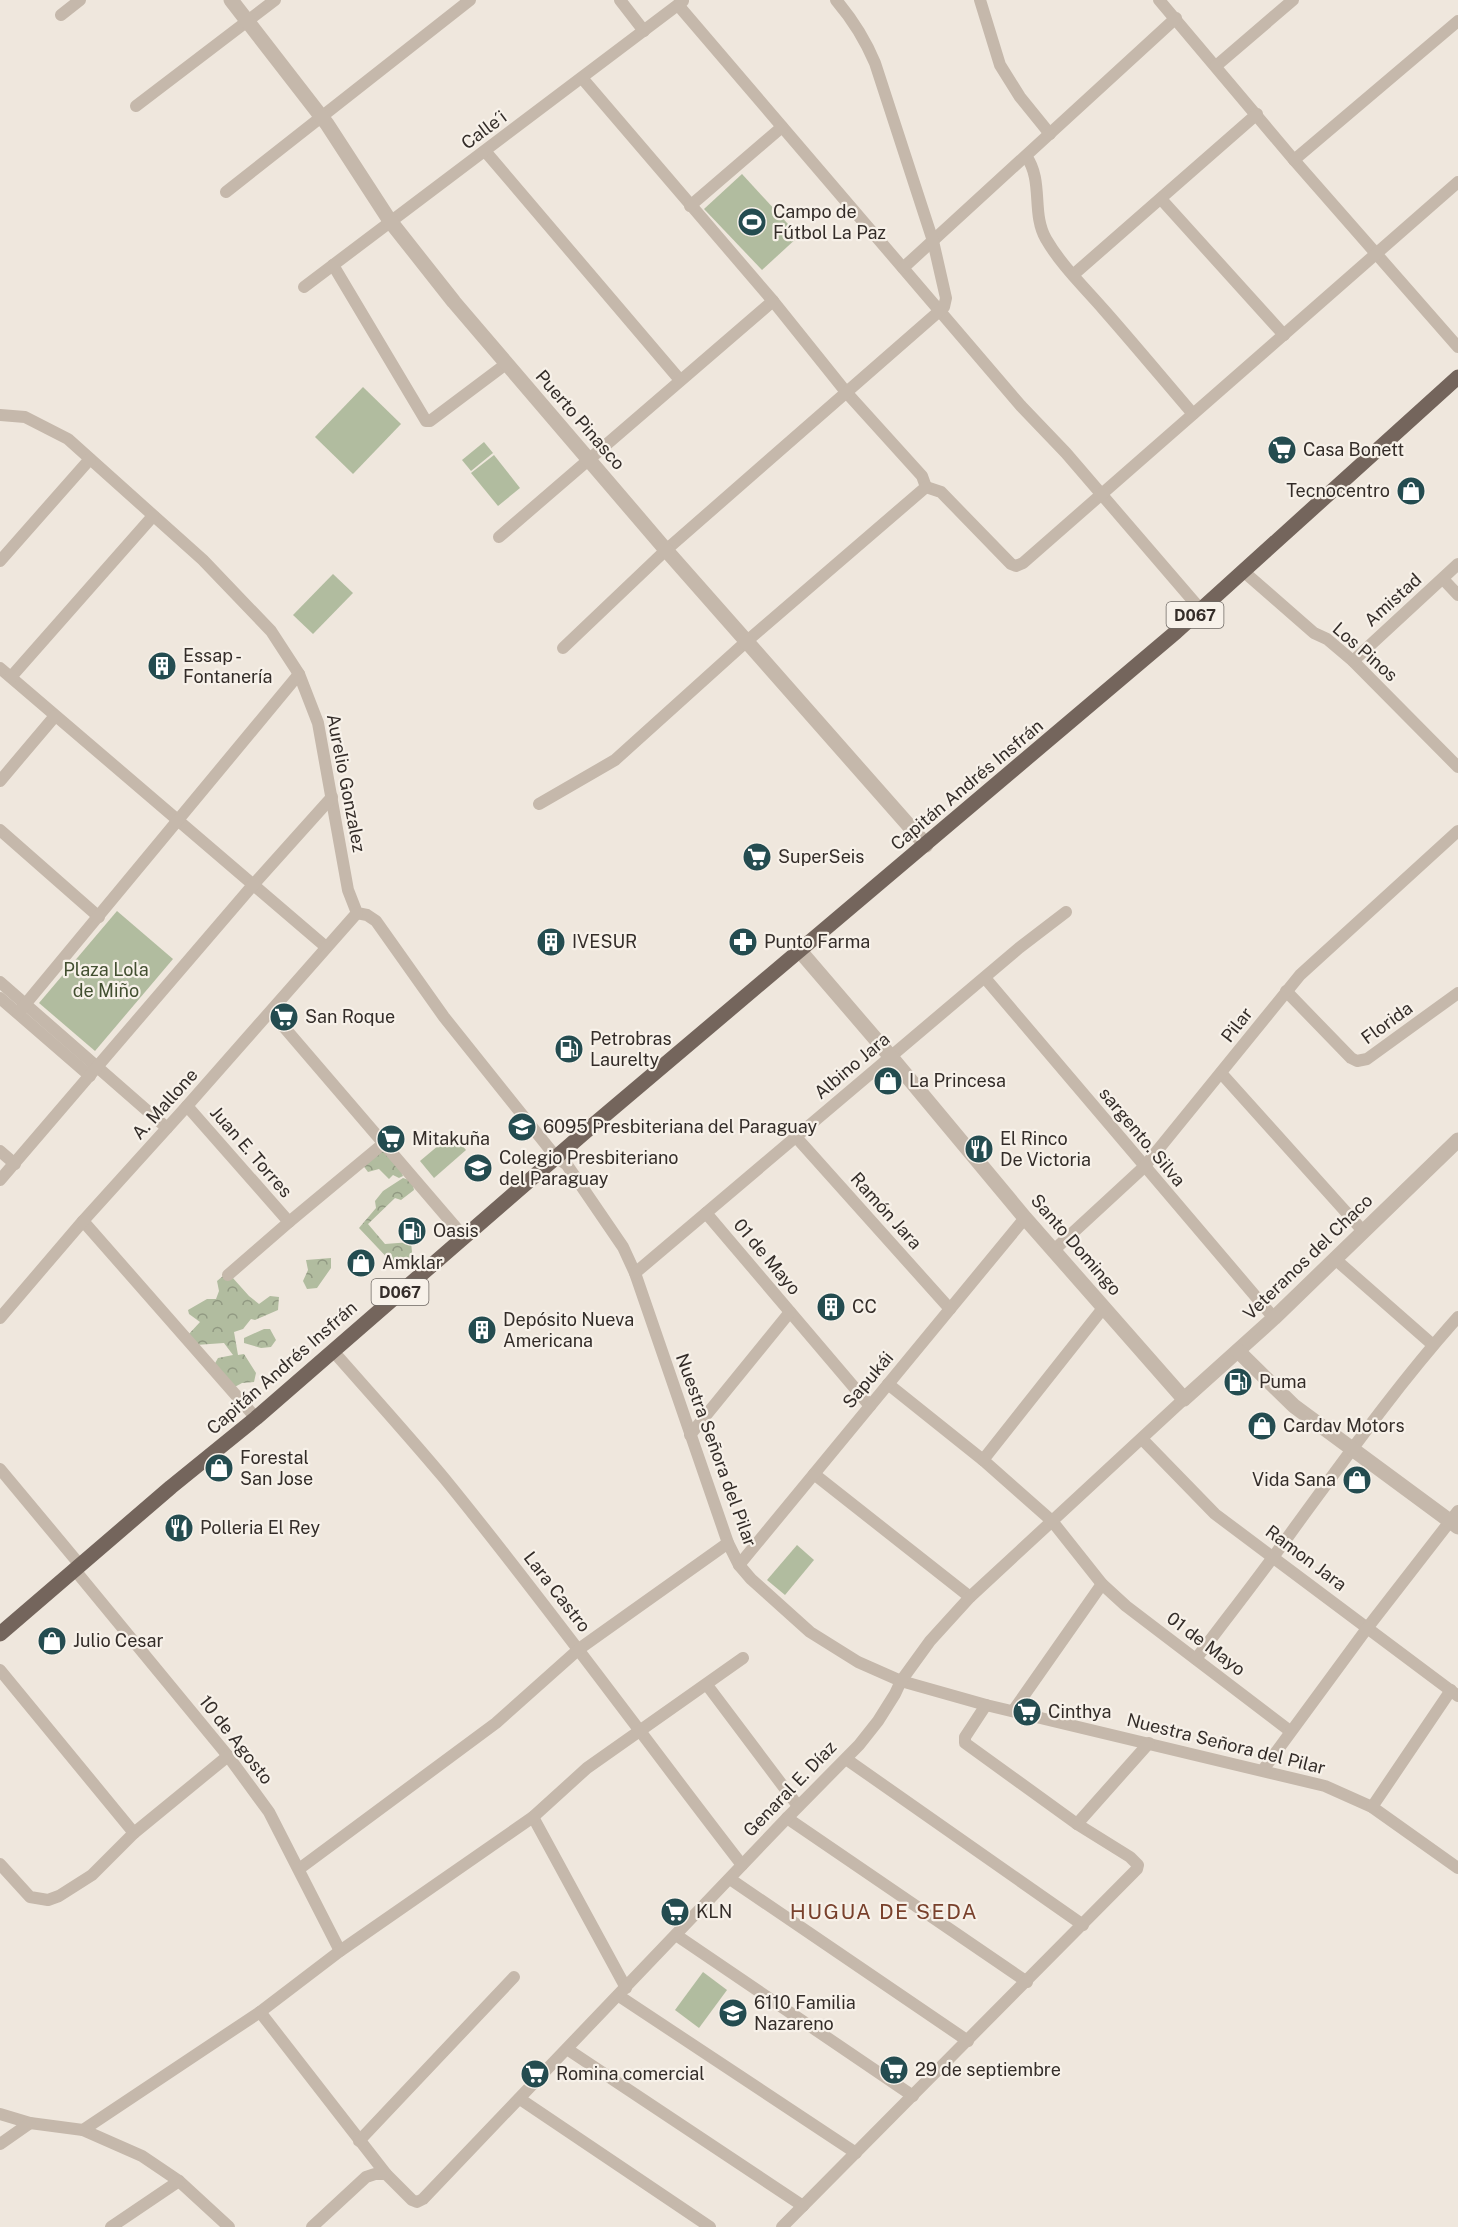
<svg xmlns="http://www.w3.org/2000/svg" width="1458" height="2227" font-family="'Public Sans',sans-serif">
  <defs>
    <pattern id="forest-crowns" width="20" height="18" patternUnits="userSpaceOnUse" patternTransform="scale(1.5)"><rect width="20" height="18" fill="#b1bc9f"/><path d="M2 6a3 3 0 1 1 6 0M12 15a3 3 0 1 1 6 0" fill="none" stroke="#919982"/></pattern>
  </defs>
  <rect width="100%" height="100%" fill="#efe7dd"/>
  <g fill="url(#forest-crowns)">
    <path d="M382,1151L397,1161L403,1176L399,1178L393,1175L389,1179L379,1169L368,1172L362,1164Z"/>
    <path d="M403,1178L412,1181L414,1190L401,1200L395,1198L368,1224L385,1244L411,1242L412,1252L410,1260L402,1265H394L359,1228L376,1208L375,1201L383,1191Z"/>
    <path d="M331,1258V1268L317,1288L307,1289L303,1281L308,1270L306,1260Z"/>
    <path d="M223,1276L232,1277L249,1296L259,1304L270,1296L279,1297L278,1310L255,1320L251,1319L243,1329L234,1332L238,1355L244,1354L256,1373L254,1382L242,1383L231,1389L214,1365L218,1358L233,1355L224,1343L196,1345L188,1335L200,1322L189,1314L188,1310L207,1299H216L219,1291L217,1281Z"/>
    <path d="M264,1329H270L276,1340L271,1347L261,1348L244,1343V1338Z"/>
  </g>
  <g fill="#b1bc9f">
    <path d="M742,174L799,236L762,270L704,209Z"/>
    <path d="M363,387L401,424L353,474L315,437Z"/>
    <path d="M484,442L493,453L471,471L462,460Z"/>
    <path d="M494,455L520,488L498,506L471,473Z"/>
    <path d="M333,574L353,593L313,634L293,615Z"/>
    <path d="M117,911L173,959L95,1051L39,1003Z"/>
    <path d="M452,1134L466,1150L434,1178L420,1161Z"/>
    <path d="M797,1545L814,1560L785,1595L767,1580Z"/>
    <path d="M703,1972L727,1990L699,2028L675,2010Z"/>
  </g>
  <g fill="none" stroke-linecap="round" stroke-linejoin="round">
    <g stroke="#c5b8ab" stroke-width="12">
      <path d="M620,0L644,31"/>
      <path d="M980,0L1000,65L1020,97L1050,134"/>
      <path d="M1159,0L1294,160L1458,347"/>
      <path d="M678,5L1021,406L1066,453L1201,610"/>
      <path d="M61,15L80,0"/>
      <path d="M1216,66L1293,0"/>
      <path d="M582,78L773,301"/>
      <path d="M136,106L275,0"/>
      <path d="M485,151L680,380"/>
      <path d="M1026,156C1044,181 1031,213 1046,239C1061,265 1084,287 1104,310C1134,344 1163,379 1193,414"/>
      <path d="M1294,160L1458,21"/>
      <path d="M226,192L470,0"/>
      <path d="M1161,199L1284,335"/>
      <path d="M690,206L782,127"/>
      <path d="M333,265L426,421H430L506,364"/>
      <path d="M903,268L1176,18"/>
      <path d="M1073,275L1257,114"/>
      <path d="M304,287L683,1"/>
      <path d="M0,415L25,417L68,439L203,560L271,631L299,674L318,723L348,890L357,913L367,915L376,921L444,1017L556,1157L567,1165L623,1247L635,1273L728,1543L739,1565L751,1579L810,1632L858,1662L901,1681L986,1705L1325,1786L1372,1807L1458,1868"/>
      <path d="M926,487L941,492L1011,564L1016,566L1023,563L1458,182"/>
      <path d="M499,537L773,301L846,392L922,476L926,487"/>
      <path d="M0,561L90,459"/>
      <path d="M1243,571L1314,633L1327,639L1353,661L1458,767"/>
      <path d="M1443,579L1458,595"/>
      <path d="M563,648L666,550L944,307L946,298L933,241L875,63C865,39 853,20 836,0"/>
      <path d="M1353,661L1458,564"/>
      <path d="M0,668L326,947"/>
      <path d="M11,677L153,516"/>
      <path d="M0,781L55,716"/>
      <path d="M539,804L615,760L747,641L926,487"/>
      <path d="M0,830L99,917"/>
      <path d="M985,978L1274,1318"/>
      <path d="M0,982L167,1128"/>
      <path d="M1286,991L1351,1058L1357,1061L1367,1059L1458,993"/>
      <path d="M0,998L90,1076"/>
      <path d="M271,1012L464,1237"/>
      <path d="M18,1013L299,674"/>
      <path d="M1221,1073L1363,1231"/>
      <path d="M187,1106L289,1222"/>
      <path d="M796,1137L950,1309"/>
      <path d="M0,1151L15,1164"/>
      <path d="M0,1180L253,885L332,797"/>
      <path d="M706,1213L870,1406"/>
      <path d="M83,1221L256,1418"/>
      <path d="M1054,1250L1144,1167L1300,975L1458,831"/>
      <path d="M1335,1259L1433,1345"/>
      <path d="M635,1273L1019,948L1066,912"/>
      <path d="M228,1275L289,1222L384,1143"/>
      <path d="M0,1318L83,1221L187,1106L357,913"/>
      <path d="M333,1351C370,1393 408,1435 444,1478C547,1604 642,1736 742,1865"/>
      <path d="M888,1384L983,1460L1052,1521L1102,1584L1126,1606L1290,1731"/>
      <path d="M690,1435L790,1312"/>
      <path d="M1142,1439L1215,1514L1458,1696"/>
      <path d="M983,1460L1104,1307"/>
      <path d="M0,1469L80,1565"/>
      <path d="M814,1474L970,1597"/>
      <path d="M739,1565L1025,1218"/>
      <path d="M74,1569L228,1756L269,1812L340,1951"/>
      <path d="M1196,1659C1229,1615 1263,1572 1295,1527C1347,1456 1399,1383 1458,1317"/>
      <path d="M0,1670L134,1833"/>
      <path d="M707,1685L798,1806"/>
      <path d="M1013,1711L1102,1584"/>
      <path d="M846,1759L1083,1925"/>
      <path d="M1263,1770L1368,1627L1458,1511"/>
      <path d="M1372,1807L1451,1690"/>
      <path d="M533,1817L626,1988"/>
      <path d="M787,1818L1027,1982"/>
      <path d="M1077,1824L1149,1743"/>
      <path d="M0,1864L30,1897L48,1900L59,1896L92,1875L134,1833L228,1756"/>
      <path d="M299,1869L496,1723L579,1649L728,1543"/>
      <path d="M730,1879L968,2041"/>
      <path d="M676,1935L913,2096"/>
      <path d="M619,1996L856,2153"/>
      <path d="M260,2012L386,2174L412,2200L417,2202L423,2199L787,1818L859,1745L878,1721L895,1694L901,1681L930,1641L970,1597L1184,1399"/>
      <path d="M567,2049L803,2206"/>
      <path d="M520,2099L710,2227"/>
      <path d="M0,2114L30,2123L83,2130L142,2156L179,2181L229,2227"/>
      <path d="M83,2130L260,2012L340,1951L533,1817L587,1768L743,1658"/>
      <path d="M359,2141L514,1977"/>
      <path d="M0,2144L30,2123"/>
      <path d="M111,2227L179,2181"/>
      <path d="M312,2227L366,2177L375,2174H386"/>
      <path d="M782,2227L1137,1869L1138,1865L1130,1857L1077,1824L965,1743V1737L986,1705"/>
    </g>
    <g stroke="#c5b8ab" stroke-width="15">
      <path d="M231,0L327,124L390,221L454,302L666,550L926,845"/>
      <path d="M800,951L891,1057L1025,1218L1184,1399L1274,1318L1458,1140"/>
      <path d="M1238,1351L1294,1406L1458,1527"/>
    </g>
    <path stroke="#74655c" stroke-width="15" d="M0,1634L171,1487L256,1418L592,1126L1176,632L1458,377"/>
  </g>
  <defs>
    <g id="stadium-disc" transform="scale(1.5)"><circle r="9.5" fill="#244c50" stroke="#f7f1e9"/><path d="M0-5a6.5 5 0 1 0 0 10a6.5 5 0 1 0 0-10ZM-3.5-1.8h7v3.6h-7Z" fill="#fff"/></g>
    <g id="supermarket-disc" transform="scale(1.5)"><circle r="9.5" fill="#244c50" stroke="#f7f1e9"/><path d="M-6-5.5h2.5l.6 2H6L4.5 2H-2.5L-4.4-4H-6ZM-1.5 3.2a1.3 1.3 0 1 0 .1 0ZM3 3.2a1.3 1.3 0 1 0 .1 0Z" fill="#fff"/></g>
    <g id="shop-disc" transform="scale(1.5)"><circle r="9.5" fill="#244c50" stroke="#f7f1e9"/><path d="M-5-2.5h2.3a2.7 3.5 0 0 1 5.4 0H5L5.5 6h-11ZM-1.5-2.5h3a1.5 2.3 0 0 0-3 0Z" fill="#fff"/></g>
    <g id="building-disc" transform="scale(1.5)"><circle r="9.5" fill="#244c50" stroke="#f7f1e9"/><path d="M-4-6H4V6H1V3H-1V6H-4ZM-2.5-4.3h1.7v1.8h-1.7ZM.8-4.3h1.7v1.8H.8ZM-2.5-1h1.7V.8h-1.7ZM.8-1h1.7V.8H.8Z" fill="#fff"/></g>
    <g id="pharmacy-disc" transform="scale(1.5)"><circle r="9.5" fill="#244c50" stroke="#f7f1e9"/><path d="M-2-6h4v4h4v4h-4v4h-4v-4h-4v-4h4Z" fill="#fff"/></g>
    <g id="fuel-disc" transform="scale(1.5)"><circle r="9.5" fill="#244c50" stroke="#f7f1e9"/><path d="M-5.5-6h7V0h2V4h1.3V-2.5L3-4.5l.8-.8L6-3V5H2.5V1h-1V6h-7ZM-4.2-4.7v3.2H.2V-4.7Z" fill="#fff"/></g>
    <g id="school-disc" transform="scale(1.5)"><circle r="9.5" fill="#244c50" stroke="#f7f1e9"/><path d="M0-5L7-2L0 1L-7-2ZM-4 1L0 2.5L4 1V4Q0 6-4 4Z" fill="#fff"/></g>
    <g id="restaurant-disc" transform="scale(1.5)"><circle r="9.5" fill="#244c50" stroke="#f7f1e9"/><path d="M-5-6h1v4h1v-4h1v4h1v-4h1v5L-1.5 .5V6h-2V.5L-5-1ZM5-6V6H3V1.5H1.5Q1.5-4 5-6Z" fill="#fff"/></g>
  </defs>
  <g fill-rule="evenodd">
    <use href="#stadium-disc" x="752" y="222"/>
    <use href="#supermarket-disc" x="1282" y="450"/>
    <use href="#shop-disc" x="1411" y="491"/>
    <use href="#building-disc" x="162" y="666"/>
    <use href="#supermarket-disc" x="757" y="857"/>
    <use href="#building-disc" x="551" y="942"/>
    <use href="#pharmacy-disc" x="743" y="942"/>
    <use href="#supermarket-disc" x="284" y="1017"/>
    <use href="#fuel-disc" x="569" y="1049"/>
    <use href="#shop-disc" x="888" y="1081"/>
    <use href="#school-disc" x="522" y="1127"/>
    <use href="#supermarket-disc" x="391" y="1139"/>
    <use href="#restaurant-disc" x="979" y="1149"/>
    <use href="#school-disc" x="478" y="1168"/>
    <use href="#fuel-disc" x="412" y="1231"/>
    <use href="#shop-disc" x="361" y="1263"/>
    <use href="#building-disc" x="831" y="1307"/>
    <use href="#building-disc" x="482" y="1330"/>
    <use href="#fuel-disc" x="1238" y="1382"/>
    <use href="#shop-disc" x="1262" y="1426"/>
    <use href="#shop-disc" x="219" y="1468"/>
    <use href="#shop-disc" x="1357" y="1480"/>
    <use href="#restaurant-disc" x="179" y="1528"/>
    <use href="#shop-disc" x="52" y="1641"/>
    <use href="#supermarket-disc" x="1027" y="1712"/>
    <use href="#supermarket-disc" x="675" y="1912"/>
    <use href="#school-disc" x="733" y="2013"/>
    <use href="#supermarket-disc" x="894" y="2070"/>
    <use href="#supermarket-disc" x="535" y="2074"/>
  </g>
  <g text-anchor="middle" stroke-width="4.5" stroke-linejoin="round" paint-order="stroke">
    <g fill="#f7f1e9" stroke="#6e6863" stroke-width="1.5">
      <rect x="1166.5" y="602" width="57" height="26" rx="4.5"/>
      <rect x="371.5" y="1279" width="57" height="26" rx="4.5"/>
    </g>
    <g font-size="16" font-weight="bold" fill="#342d29">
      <text x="1195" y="621">D067</text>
      <text x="400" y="1298">D067</text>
    </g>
    <g font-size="18" fill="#342d29" stroke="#f7f1e9">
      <text transform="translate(484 130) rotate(-37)" y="6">Calle´i</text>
      <text transform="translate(580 420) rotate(49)" y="6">Puerto Pinasco</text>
      <text transform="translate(1393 600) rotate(-42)" y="6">Amistad</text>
      <text transform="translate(1365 652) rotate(41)" y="6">Los Pinos</text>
      <text transform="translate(346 783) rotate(79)" y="6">Aurelio Gonzalez</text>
      <text transform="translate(967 785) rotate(-40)" y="6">Capitán Andrés Insfrán</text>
      <text transform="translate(1387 1023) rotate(-36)" y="6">Florida</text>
      <text transform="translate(1237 1025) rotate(-52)" y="6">Pilar</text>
      <text transform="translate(852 1066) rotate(-40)" y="6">Albino Jara</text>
      <text transform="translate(165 1104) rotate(-48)" y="6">A. Mallone</text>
      <text transform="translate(1142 1137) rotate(50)" y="6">sargento. Silva</text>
      <text transform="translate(251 1152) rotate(49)" y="6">Juan E. Torres</text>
      <text transform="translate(886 1211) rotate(48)" y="6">Ramón Jara</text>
      <text transform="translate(1076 1245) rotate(49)" y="6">Santo Domingo</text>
      <text transform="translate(767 1257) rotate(50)" y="6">01 de Mayo</text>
      <text transform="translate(1308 1257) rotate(-44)" y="6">Veteranos del Chaco</text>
      <text transform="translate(282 1368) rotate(-41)" y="6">Capitán Andrés Insfrán</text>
      <text transform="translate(868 1380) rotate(-50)" y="6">Sapukái</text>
      <text transform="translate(716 1450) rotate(70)" y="6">Nuestra Señora del Pilar</text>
      <text transform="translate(1306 1558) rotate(37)" y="6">Ramon Jara</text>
      <text transform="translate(557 1592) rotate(52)" y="6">Lara Castro</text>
      <text transform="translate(1206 1644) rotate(37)" y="6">01 de Mayo</text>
      <text transform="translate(236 1740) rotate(52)" y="6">10 de Agosto</text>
      <text transform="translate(1226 1744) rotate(14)" y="6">Nuestra Señora del Pilar</text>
      <text transform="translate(790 1789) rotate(-46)" y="6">Genaral E. Díaz</text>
    </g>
    <g font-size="18" fill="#342d29" stroke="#f7f1e9" text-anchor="start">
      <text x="773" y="218">Campo de<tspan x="773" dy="21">Fútbol La Paz</tspan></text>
      <text x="1303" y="456">Casa Bonett</text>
      <text x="1390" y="497" text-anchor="end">Tecnocentro</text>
      <text x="183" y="662">Essap -<tspan x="183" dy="21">Fontanería</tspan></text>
      <text x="778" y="863">SuperSeis</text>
      <text x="572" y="948">IVESUR</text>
      <text x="764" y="948">Punto Farma</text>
      <text x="305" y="1023">San Roque</text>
      <text x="590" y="1045">Petrobras<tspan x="590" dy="21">Laurelty</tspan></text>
      <text x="909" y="1087">La Princesa</text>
      <text x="543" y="1133">6095 Presbiteriana del Paraguay</text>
      <text x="412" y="1145">Mitakuña</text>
      <text x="1000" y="1145">El Rinco<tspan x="1000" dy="21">De Victoria</tspan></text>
      <text x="499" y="1164">Colegio Presbiteriano<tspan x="499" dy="21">del Paraguay</tspan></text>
      <text x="433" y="1237">Oasis</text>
      <text x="382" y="1269">Amklar</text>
      <text x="852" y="1313">CC</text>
      <text x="503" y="1326">Depósito Nueva<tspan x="503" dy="21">Americana</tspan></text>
      <text x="1259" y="1388">Puma</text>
      <text x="1283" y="1432">Cardav Motors</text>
      <text x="240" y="1464">Forestal<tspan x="240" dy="21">San Jose</tspan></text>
      <text x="1336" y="1486" text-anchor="end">Vida Sana</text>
      <text x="200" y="1534">Polleria El Rey</text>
      <text x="73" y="1647">Julio Cesar</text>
      <text x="1048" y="1718">Cinthya</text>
      <text x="696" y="1918">KLN</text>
      <text x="754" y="2009">6110 Familia<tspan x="754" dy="21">Nazareno</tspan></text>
      <text x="915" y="2076">29 de septiembre</text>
      <text x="556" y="2080">Romina comercial</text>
    </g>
    <g font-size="18" fill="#424f30" stroke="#f7f1e9">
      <text x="106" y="976">Plaza Lola<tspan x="106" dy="21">de Miño</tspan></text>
    </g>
    <g font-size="21" letter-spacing="1.5" fill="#79412c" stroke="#f7f1e9">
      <text x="884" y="1919">HUGUA DE SEDA</text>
    </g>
  </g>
</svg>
